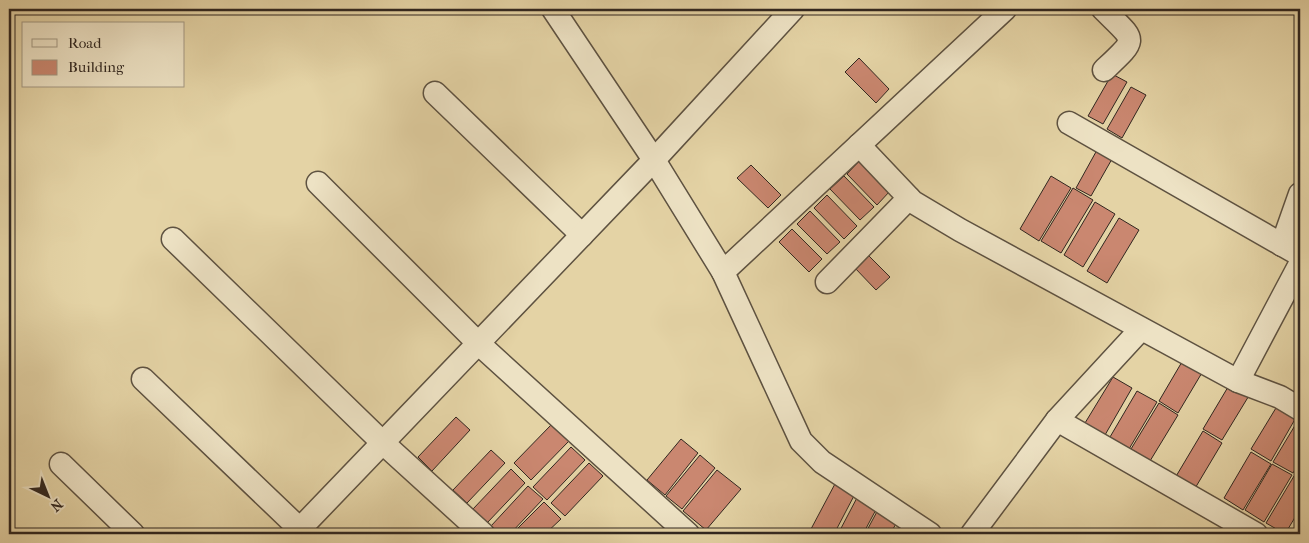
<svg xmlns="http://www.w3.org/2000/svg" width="1309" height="543" font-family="'IM FELL French Canon',serif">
  <rect width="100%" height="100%" fill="#e4d3a5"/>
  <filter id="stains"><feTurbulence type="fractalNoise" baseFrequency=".004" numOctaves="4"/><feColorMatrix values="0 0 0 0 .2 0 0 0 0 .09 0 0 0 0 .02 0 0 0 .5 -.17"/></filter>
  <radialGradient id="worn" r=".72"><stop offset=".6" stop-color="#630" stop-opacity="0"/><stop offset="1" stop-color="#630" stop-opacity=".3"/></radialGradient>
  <g fill="#ca8770" stroke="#312720">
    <path d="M859,58L889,89L876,103L845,72Z"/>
    <path d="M1112,74L1127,82L1103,124L1088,116Z"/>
    <path d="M1131,87L1146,95L1122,138L1107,129Z"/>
    <path d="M1097,150L1112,159L1091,196L1076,188Z"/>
    <path d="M860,160L890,191L877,205L847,174Z"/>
    <path d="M751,165L781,195L768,208L737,178Z"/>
    <path d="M844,176L874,207L860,220L830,189Z"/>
    <path d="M1051,176L1071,188L1039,241L1020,229Z"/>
    <path d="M1073,188L1093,200L1061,253L1041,241Z"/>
    <path d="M827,195L857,226L844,239L814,208Z"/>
    <path d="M1095,202L1115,214L1083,267L1064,255Z"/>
    <path d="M810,211L840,242L827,254L797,224Z"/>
    <path d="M1119,218L1139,230L1107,283L1087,271Z"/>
    <path d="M792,229L822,259L809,272L779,242Z"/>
    <path d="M867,254L890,277L876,290L854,267Z"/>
    <path d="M1186,355L1206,366L1178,413L1159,401Z"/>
    <path d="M1113,377L1132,388L1105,435L1085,423Z"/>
    <path d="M1231,382L1250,394L1222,440L1203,429Z"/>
    <path d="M1137,391L1157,402L1129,449L1110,437Z"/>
    <path d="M1159,403L1178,415L1150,461L1131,449Z"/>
    <path d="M1279,403L1298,414L1271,461L1251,449Z"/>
    <path d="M456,417L470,430L432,471L418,457Z"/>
    <path d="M1300,417V461L1293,473L1273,462Z"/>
    <path d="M552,424L569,441L531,480L514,463Z"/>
    <path d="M1203,431L1222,443L1194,490L1175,478Z"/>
    <path d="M681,439L698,453L665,495L647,480Z"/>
    <path d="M571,447L585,460L547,500L533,487Z"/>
    <path d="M491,450L505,463L467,503L453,490Z"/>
    <path d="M1251,452L1271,464L1243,510L1224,498Z"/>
    <path d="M700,455L715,468L682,509L666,496Z"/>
    <path d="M589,463L603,476L565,516L551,503Z"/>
    <path d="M1272,464L1292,475L1264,522L1245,510Z"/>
    <path d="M511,469L525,483L487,523L473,509Z"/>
    <path d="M717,470L741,489L706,530L683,511Z"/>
    <path d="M1294,476L1300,480V509L1285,534L1266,523Z"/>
    <path d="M836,482L856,492L834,534H821L811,529Z"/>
    <path d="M528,486L543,499L510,534H499L491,526Z"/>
    <path d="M859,494L879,504L863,534H838Z"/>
    <path d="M544,502L561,519L545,534H512Z"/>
    <path d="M880,506L900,517L890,534H865Z"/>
  </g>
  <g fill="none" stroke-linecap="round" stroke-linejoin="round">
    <g stroke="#5e5241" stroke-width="25">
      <g id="minor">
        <path d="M553,9L654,160L723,272L1005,9"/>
        <path d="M1103,9C1136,42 1139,37 1104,70"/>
        <path d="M435,93L582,235"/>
        <path d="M1069,123L1300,255"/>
        <path d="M859,145L913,202L960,230L1238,381L1280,397L1300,409"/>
        <path d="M318,183L478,343L688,534"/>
        <path d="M173,239L383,443L483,534"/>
        <path d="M1282,245L1300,194"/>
        <path d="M723,272L801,441L822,462L930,534"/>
        <path d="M827,282L909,198"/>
        <path d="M143,379L305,534"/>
        <path d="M1238,381L1300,264"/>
        <path d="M1057,420L1256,534"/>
        <path d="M61,464L133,534"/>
        <path d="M295,534L654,160L793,9"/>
        <path d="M972,534L1057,420L1141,329"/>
      </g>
    </g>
    <use href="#minor" stroke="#ede2c4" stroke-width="22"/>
  </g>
  <rect width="1309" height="543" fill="none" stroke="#e4d3a5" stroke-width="30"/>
  <rect x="10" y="10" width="1289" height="523" fill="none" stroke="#312720" stroke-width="2.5"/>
  <rect x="15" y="15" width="1279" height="513" fill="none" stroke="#312720"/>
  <rect x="22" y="22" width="162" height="65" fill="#ede2c4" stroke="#a29782"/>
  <rect x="32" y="39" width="25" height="8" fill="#ede2c4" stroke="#a29782"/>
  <text x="68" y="48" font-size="15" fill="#312720">Road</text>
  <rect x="32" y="60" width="25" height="15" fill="#ca8770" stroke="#a29782"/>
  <text x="68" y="72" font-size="15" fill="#312720">Building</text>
  <g transform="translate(48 496) rotate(137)" stroke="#ede2c4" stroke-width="4" paint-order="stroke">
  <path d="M0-4L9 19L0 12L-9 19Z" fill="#312720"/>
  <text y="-8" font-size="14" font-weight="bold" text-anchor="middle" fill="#312720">N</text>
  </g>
  <rect width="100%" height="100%" filter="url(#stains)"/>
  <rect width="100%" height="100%" fill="url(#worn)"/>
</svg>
